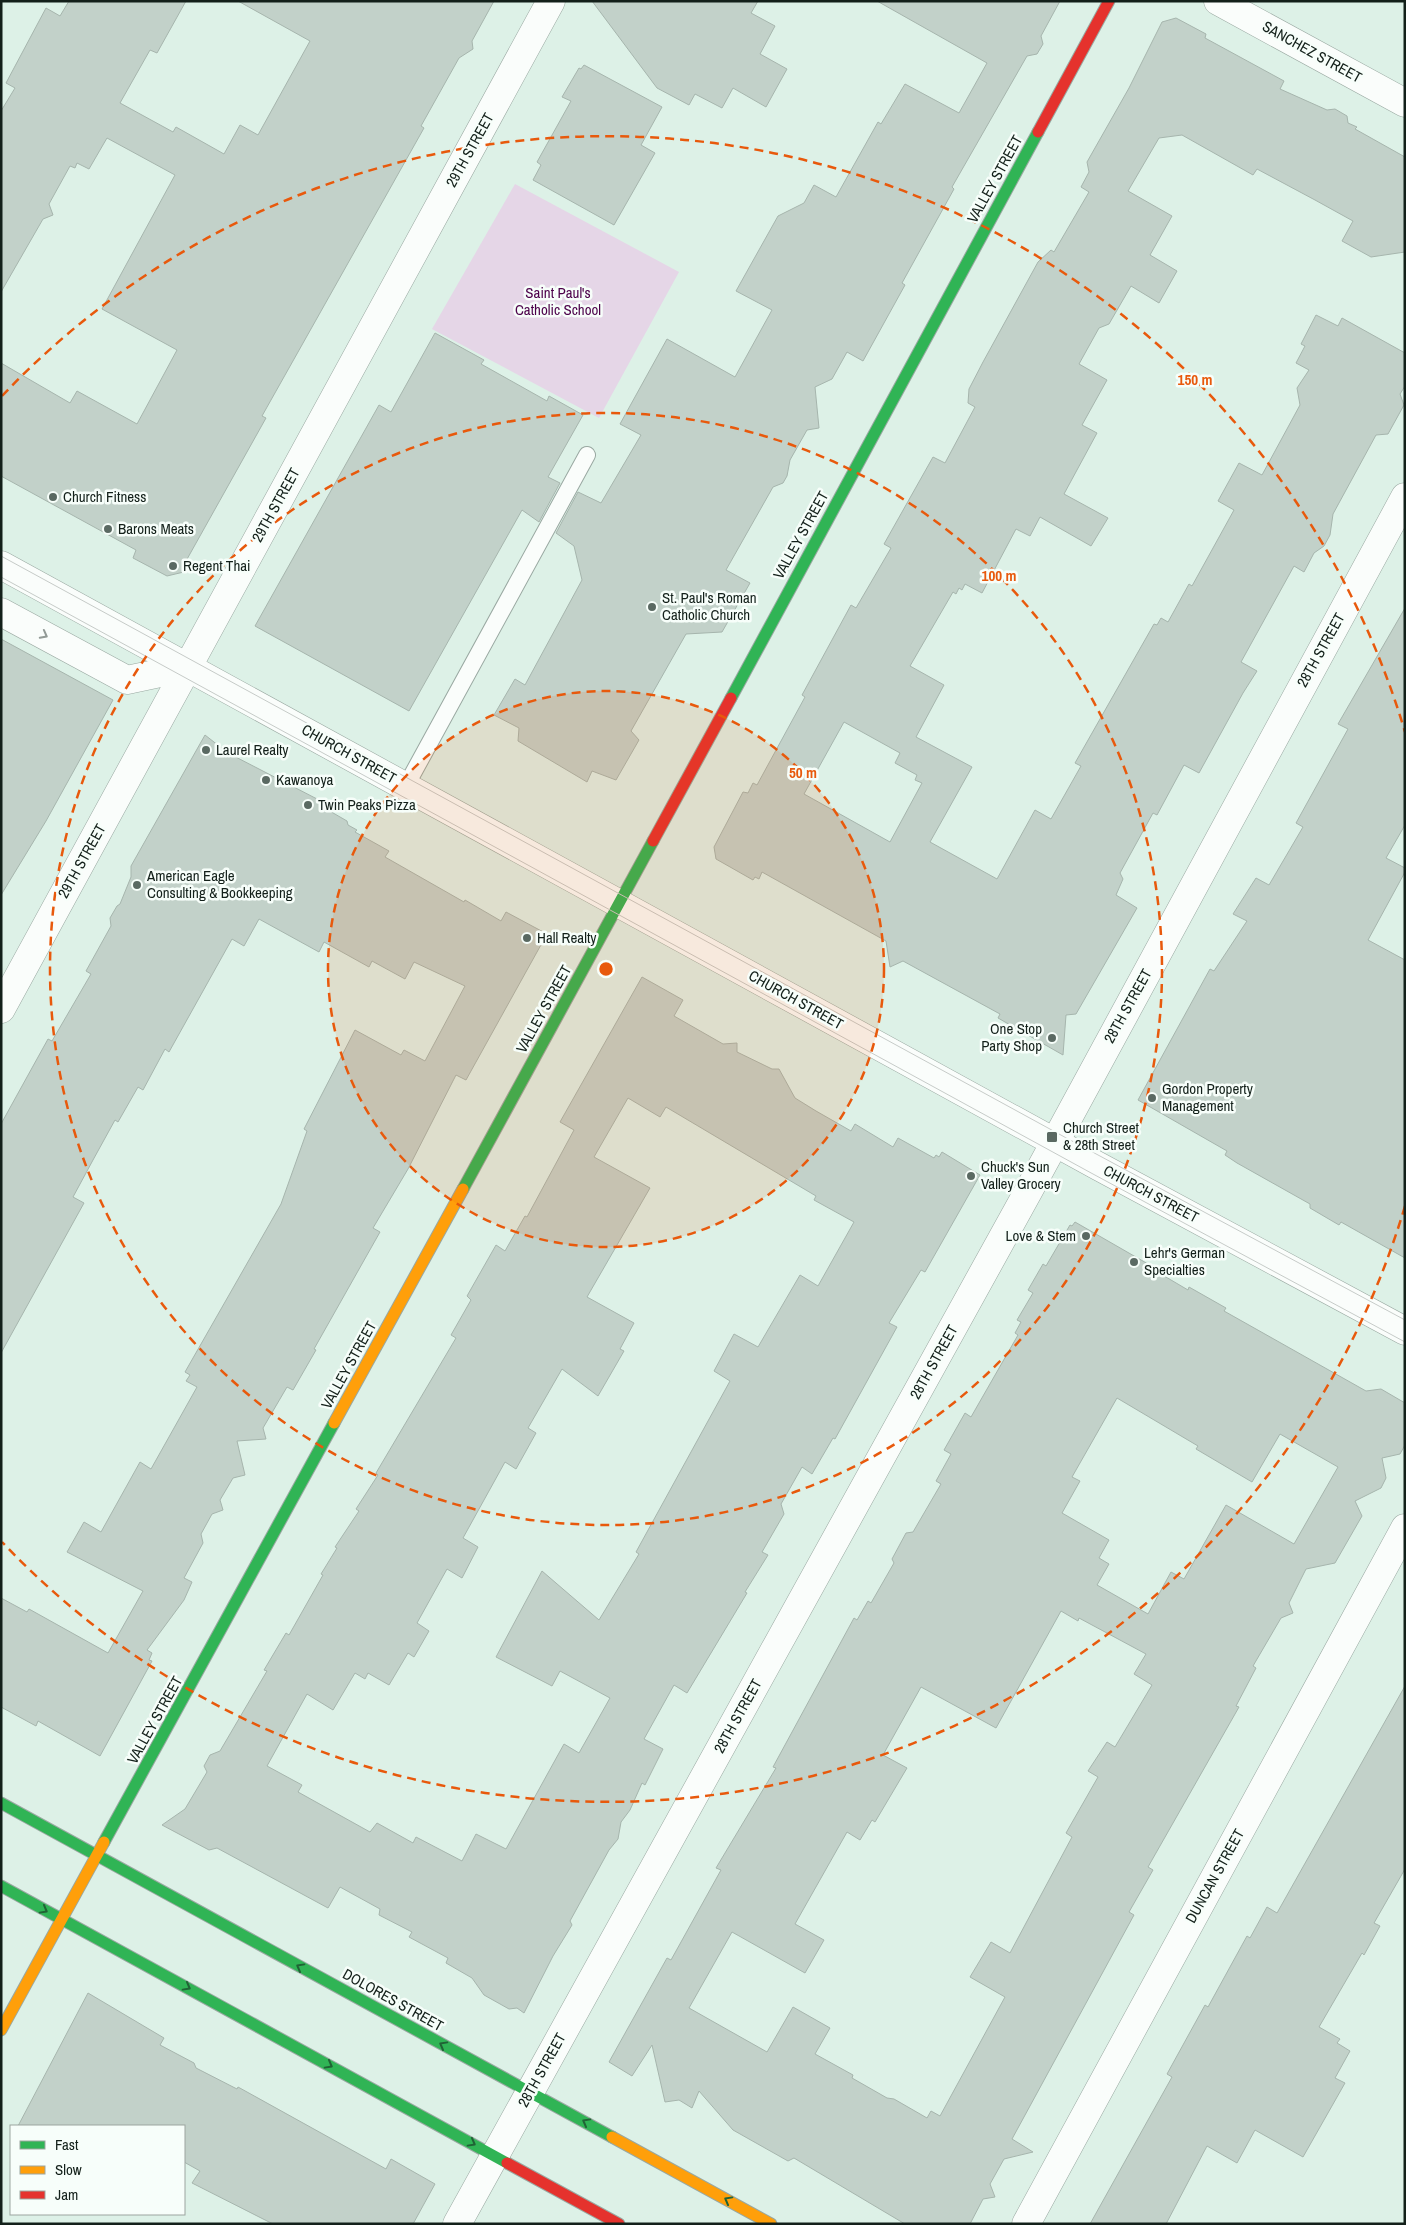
<svg xmlns="http://www.w3.org/2000/svg" width="1406" height="2225" font-family="'Archivo Narrow',sans-serif">
  <rect width="100%" height="100%" fill="#ddf1e7"/>
  <path fill="#e5d6e7" d="M515,184L679,272L599,418L432,329Z"/>
  <g fill="#c2d1c9" stroke="#a6b5ad" fill-rule="evenodd">
    <path d="M69,1H186L157,53L150,50L120,103L173,132L176,127L224,154L240,125L258,135L310,41L238,1H494L472,41L473,49L459,58L421,126L424,128L262,416L266,418L186,561L188,571L167,576L133,558L136,550L1,476V363L70,403L77,391L137,424L177,350L102,309L175,175L107,138L89,169L77,163L75,168L70,166L49,204L53,215L43,219L1,292V111L15,88L6,83L46,8L60,16Z"/>
    <path d="M592,1H758L751,13L775,26L760,54L787,69L766,107L733,88L722,108L695,94L689,105L657,88Z"/>
    <path d="M877,1H1060L1041,36L1043,44L1037,54L1027,56L952,187L954,189L902,283L905,285L863,361L847,352L832,379L815,387L819,428L807,430L790,460L787,476L783,483L773,487L726,570L750,583L722,632L686,634L631,731L639,740L616,780L592,771L587,782L518,741L519,728L494,715L515,679L525,685L582,580L574,546L556,533L578,492L601,503L641,435L620,424L667,339L735,377L772,310L736,291L778,216L804,203L814,185L836,197L878,122L881,124L905,84L959,113L987,63Z"/>
    <path d="M1176,18L1206,34L1205,38L1284,81L1280,89L1327,110L1335,109L1347,116L1348,123L1357,127L1355,129L1405,157V252L1371,257L1342,241L1353,221L1315,200L1257,169L1253,175L1182,135L1159,138L1128,191L1172,216L1150,255L1177,271L1159,303L1131,286L1109,324L1099,328L1079,364L1107,380L1082,425L1097,433L1064,494L1108,518L1091,546L1040,517L1030,536L1016,529L982,593L965,584L962,590L959,588L956,594L953,592L910,666L944,685L916,737L972,767L930,842L997,879L1035,810L1051,819L1081,766L1075,763L1154,624L1157,625L1161,618L1168,622L1189,584L1192,586L1234,510L1218,501L1239,463L1262,475L1300,405L1297,388L1309,370L1296,363L1305,346L1301,344L1316,315L1338,326L1342,318L1405,353V386L1400,394L1404,405L1388,434L1376,435L1333,514L1330,535L1324,546L1314,553L1304,572L1294,566L1241,662L1257,671L1243,693L1199,773L1184,765L1157,815L1153,813L1120,873L1123,879L1116,895L1137,908L1076,1014L1066,1015L1063,1055L998,1018L1000,1014L903,961L890,967L886,941L762,872L759,879L755,877L753,880L716,859L714,847L743,792L748,793L753,783L757,785L805,697L802,695L851,605L856,608L891,548L884,544L933,457L945,463L975,407L968,403L969,389L983,362L1038,262L1051,250L1054,252L1089,192L1081,187L1089,172L1087,162L1129,88L1162,22ZM844,722L900,753L895,763L917,775L915,780L922,783L890,842L804,794Z"/>
    <path d="M584,65L662,107L641,145L655,153L614,225L533,180L541,165L537,162L571,101L562,97L579,68L581,69Z"/>
    <path d="M435,333L484,360L481,364L547,401L549,396L583,415L548,477L560,483L539,522L522,510L409,711L255,626L379,405L391,412Z"/>
    <path d="M1405,608V825L1386,858L1405,868V872L1368,940L1405,960V1258L1341,1222L1339,1225L1310,1208V1204L1237,1163L1225,1155L1227,1151L1138,1100L1210,969L1214,971L1247,921L1233,914L1256,878L1269,885L1303,827L1296,823L1348,729L1338,724Z"/>
    <path d="M1,639L113,700L46,821L1,895Z"/>
    <path d="M205,735L228,753L319,800L321,806L347,821L348,825L357,830L355,832L389,851L385,857L464,902L465,900L501,921L506,912L547,934L466,1080L456,1075L408,1169L373,1228L380,1232L314,1349L316,1350L293,1390L287,1387L263,1428L266,1439L237,1441L245,1475L233,1478L220,1500L223,1510L212,1514L201,1534L203,1543L184,1578L192,1582L184,1600L147,1650L152,1653L149,1660L152,1661L100,1756L38,1721L36,1726L1,1707V1598L27,1612L29,1609L108,1653L143,1591L67,1552L84,1522L101,1532L140,1462L151,1469L197,1387L186,1381L190,1375L185,1372L281,1204L307,1131L304,1129L355,1030L401,1055L404,1050L425,1061L465,986L414,962L405,979L372,961L369,967L324,942L319,952L259,919L244,946L232,939L169,1052L165,1049L143,1090L138,1087L118,1122L115,1120L93,1160L73,1197L84,1203L1,1353V1124L48,1039L52,1041L91,974L86,971L111,926L110,918L117,906L120,904L131,877V866Z"/>
    <path d="M642,977L683,1000L674,1016L723,1044L737,1043V1052L772,1069H779L795,1098L816,1111L851,1131L855,1124L893,1147L898,1138L934,1158L936,1155L939,1157L942,1152L980,1175L925,1272L921,1270L889,1323L897,1327L835,1439L833,1438L812,1474L802,1467L781,1504L784,1514L762,1552L768,1555L745,1592L747,1593L687,1693L674,1685L644,1739L663,1749L645,1785L642,1783L630,1810L621,1822L618,1839L609,1850L570,1921L572,1925L553,1956L524,2013L517,2008L509,2009L484,1995L472,1978L446,1963L448,1958L409,1937L412,1932L379,1915L380,1909L340,1887L328,1908L217,1848L209,1850L162,1825L185,1809L207,1772L204,1766L210,1755L220,1751L267,1671L264,1670L286,1633L289,1635L323,1575L321,1574L337,1548L335,1547L359,1511L356,1509L378,1475L376,1473L456,1338L451,1335L471,1300L467,1296L496,1245L505,1251L525,1216L527,1217L574,1130L560,1122ZM628,1098L660,1117L666,1107L816,1196L814,1200L854,1222L818,1286L800,1275L758,1347L734,1334L714,1371L730,1381L636,1552L639,1554L599,1620L542,1571L496,1657L552,1686L560,1671L610,1698L579,1753L564,1744L506,1849L476,1834L462,1861L416,1837L413,1843L377,1823L370,1832L298,1792L302,1785L267,1766L307,1694L333,1710L355,1673L365,1679L368,1673L389,1685L408,1653L414,1657L429,1631L417,1623L447,1569L462,1578L478,1547L463,1538L505,1462L516,1469L536,1433L528,1428L562,1369L598,1396L624,1351L620,1349L634,1323L587,1297L650,1188L594,1157Z"/>
    <path d="M1075,1222L1148,1264L1149,1267L1188,1290L1189,1287L1226,1308L1224,1311L1366,1391L1381,1389L1405,1403V1445L1400,1454L1382,1458L1386,1478L1381,1488L1355,1501L1362,1516L1335,1563L1306,1569L1289,1603L1293,1613L1281,1618L1253,1666L1256,1668L1236,1706L1239,1707L1148,1867L1153,1870L1129,1912L1134,1915L1012,2139L1033,2152L1004,2159L990,2184L995,2197L983,2199L970,2224H905L794,2158L788,2161L733,2130L699,2091L692,2108L679,2100L665,2102L652,2045L632,2076L609,2062L667,1958L671,1960L721,1870L716,1868L776,1768L773,1767L854,1618L857,1620L868,1601L871,1603L894,1563L892,1559L906,1533L913,1532L941,1484L936,1481L951,1454L944,1450L965,1413L971,1417L1018,1335L1015,1333L1021,1322L1017,1320L1033,1293L1028,1290L1043,1264L1046,1266L1070,1225L1072,1226ZM1117,1398L1198,1446L1196,1449L1252,1482L1280,1434L1338,1467L1294,1544L1226,1505L1184,1579L1171,1572L1148,1614L1097,1585L1109,1564L1099,1558L1109,1540L1062,1513L1080,1481L1072,1477ZM1061,1611L1078,1621L1079,1618L1146,1654L1134,1674L1152,1685L1115,1747L1107,1742L1088,1771L1098,1777L1066,1833L1072,1837L1010,1953L991,1942L970,1977L1005,1997L940,2116L931,2111L927,2118L894,2099L887,2098L852,2078L853,2075L815,2054L830,2028L793,2007L767,2052L689,2008L732,1932L805,1973L824,1940L795,1924L847,1832L860,1840L872,1820L875,1822L907,1768L883,1755L921,1687L996,1728Z"/>
    <path d="M1405,1686V1869L1374,1923L1380,1926L1364,1955L1362,1953L1319,2027L1340,2039L1337,2043L1350,2051L1335,2078L1345,2083L1303,2157L1255,2130L1237,2163L1207,2146L1166,2224H1090L1172,2077L1167,2074L1205,2005L1208,2007L1247,1936L1250,1938L1267,1907L1277,1913Z"/>
    <path d="M88,1993L164,2038L160,2045L194,2063L196,2068L237,2089L238,2087L386,2169L391,2159L435,2184L413,2224H273L192,2183L200,2171L184,2162V2126H18Z"/>
  </g>
  <g fill="none" stroke-linecap="round" stroke-linejoin="round">
    <g stroke="#99a8a1" stroke-width="18">
      <path id="lane" d="M406,786L587,455"/>
    </g>
    <g stroke="#99a8a1" stroke-width="29">
      <g id="street">
        <path d="M1218,1L1405,103"/>
        <path d="M1,565L1098,1166L1405,1331"/>
        <path d="M1,612L127,680L188,667"/>
        <path d="M1,1009L551,1"/>
        <path d="M457,2224L1029,1190L1405,497"/>
        <path d="M1026,2224L1405,1528"/>
      </g>
    </g>
    <g stroke="#99a8a1" stroke-width="13">
      <g id="fast">
        <path d="M731,698L1038,132"/>
        <path d="M463,1189L653,841"/>
        <path d="M1,1803L612,2137"/>
        <path d="M104,1842L334,1423"/>
        <path d="M1,1886L507,2163"/>
      </g>
    </g>
    <g stroke="#99a8a1" stroke-width="13">
      <g id="slow">
        <path d="M334,1423L463,1189"/>
        <path d="M1,2030L104,1842"/>
        <path d="M612,2137L771,2224"/>
      </g>
    </g>
    <g stroke="#99a8a1" stroke-width="13">
      <g id="jam">
        <path d="M1038,132L1109,1"/>
        <path d="M653,841L731,698"/>
        <path d="M507,2163L619,2224"/>
      </g>
    </g>
    <use href="#lane" stroke="#fafdfb" stroke-width="16"/>
    <use href="#street" stroke="#fafdfb" stroke-width="28"/>
    <use href="#fast" stroke="#30b455" stroke-width="11"/>
    <use href="#slow" stroke="#ff9f0a" stroke-width="11"/>
    <use href="#jam" stroke="#e5322d" stroke-width="11"/>
    <g stroke="#c6cbc8" stroke-width="1">
      <path d="M1,556L1059,1134L1405,1320"/>
      <path d="M1,577L1093,1174L1405,1342"/>
    </g>
  </g>
  <defs><path id="oneway-chevron" d="M-2-3.5L2.5 0L-2 3.5" fill="none" stroke-width="1.6" stroke-linecap="round" stroke-linejoin="round" transform="scale(1.25)"/></defs>
  <use stroke="#929a96" href="#oneway-chevron" transform="translate(44 635) rotate(28)"/>
  <g stroke="#206335">
    <use href="#oneway-chevron" transform="translate(44 1910) rotate(29)"/>
    <use href="#oneway-chevron" transform="translate(300 1967) rotate(-151)"/>
    <use href="#oneway-chevron" transform="translate(187 1987) rotate(29)"/>
    <use href="#oneway-chevron" transform="translate(443 2045) rotate(-151)"/>
    <use href="#oneway-chevron" transform="translate(329 2065) rotate(29)"/>
    <use href="#oneway-chevron" transform="translate(586 2122) rotate(-151)"/>
    <use href="#oneway-chevron" transform="translate(472 2143) rotate(29)"/>
    <use href="#oneway-chevron" transform="translate(728 2200) rotate(-151)"/>
  </g>
  <circle cx="606" cy="969" r="278" fill="#e8590c" fill-opacity=".12"/>
  <g fill="none" stroke="#e8590c" stroke-width="2.5" stroke-dasharray="9 6">
    <circle cx="606" cy="969" r="278"/>
    <circle cx="606" cy="969" r="556"/>
    <path d="M1405 1206A833 833 0 0 1 2 1542M2 396A833 833 0 0 1 1405 732"/>
  </g>
  <g fill="#5a6962" stroke="#f7fefa" stroke-width="2">
    <circle cx="53" cy="497" r="5"/>
    <circle cx="108" cy="529" r="5"/>
    <circle cx="173" cy="566" r="5"/>
    <circle cx="652" cy="607" r="5"/>
    <circle cx="206" cy="750" r="5"/>
    <circle cx="266" cy="780" r="5"/>
    <circle cx="308" cy="805" r="5"/>
    <circle cx="137" cy="885" r="5"/>
    <circle cx="527" cy="938" r="5"/>
    <circle cx="1052" cy="1038" r="5"/>
    <circle cx="1152" cy="1098" r="5"/>
    <rect x="1046" y="1131" width="12" height="12" rx="2.5"/>
    <circle cx="971" cy="1176" r="5"/>
    <circle cx="1086" cy="1236" r="5"/>
    <circle cx="1134" cy="1262" r="5"/>
  </g>
  <g text-anchor="middle" stroke-width="5" stroke-linejoin="round" paint-order="stroke">
    <g font-size="15" fill="#13201a" stroke="#f7fefa">
      <text transform="translate(1312 52) rotate(29)" y="5">SANCHEZ STREET</text>
      <text transform="translate(470 150) rotate(-61)" y="5">29TH STREET</text>
      <text transform="translate(995 179) rotate(-61)" y="5">VALLEY STREET</text>
      <text transform="translate(276 505) rotate(-61)" y="5">29TH STREET</text>
      <text transform="translate(801 535) rotate(-61)" y="5">VALLEY STREET</text>
      <text transform="translate(1321 650) rotate(-61)" y="5">28TH STREET</text>
      <text transform="translate(349 754) rotate(29)" y="5">CHURCH STREET</text>
      <text transform="translate(82 861) rotate(-61)" y="5">29TH STREET</text>
      <text transform="translate(796 1000) rotate(29)" y="5">CHURCH STREET</text>
      <text transform="translate(1128 1006) rotate(-61)" y="5">28TH STREET</text>
      <text transform="translate(544 1009) rotate(-61)" y="5">VALLEY STREET</text>
      <text transform="translate(1151 1194) rotate(28)" y="5">CHURCH STREET</text>
      <text transform="translate(934 1362) rotate(-61)" y="5">28TH STREET</text>
      <text transform="translate(349 1365) rotate(-61)" y="5">VALLEY STREET</text>
      <text transform="translate(738 1716) rotate(-61)" y="5">28TH STREET</text>
      <text transform="translate(155 1720) rotate(-61)" y="5">VALLEY STREET</text>
      <text transform="translate(1215 1876) rotate(-61)" y="5">DUNCAN STREET</text>
      <text transform="translate(393 2000) rotate(29)" y="5">DOLORES STREET</text>
      <text transform="translate(542 2070) rotate(-61)" y="5">28TH STREET</text>
    </g>
    <g font-size="15" fill="#4c004a" stroke="#f7fefa">
      <text x="558" y="298">Saint Paul's<tspan x="558" dy="17">Catholic School</tspan></text>
    </g>
    <g font-size="15" fill="#13201a" stroke="#f7fefa" text-anchor="start">
      <text x="63" y="502">Church Fitness</text>
      <text x="118" y="534">Barons Meats</text>
      <text x="183" y="571">Regent Thai</text>
      <text x="662" y="603">St. Paul's Roman<tspan x="662" dy="17">Catholic Church</tspan></text>
      <text x="216" y="755">Laurel Realty</text>
      <text x="276" y="785">Kawanoya</text>
      <text x="318" y="810">Twin Peaks Pizza</text>
      <text x="147" y="881">American Eagle<tspan x="147" dy="17">Consulting &amp; Bookkeeping</tspan></text>
      <text x="537" y="943">Hall Realty</text>
      <text x="1042" y="1034" text-anchor="end">One Stop<tspan x="1042" dy="17">Party Shop</tspan></text>
      <text x="1162" y="1094">Gordon Property<tspan x="1162" dy="17">Management</tspan></text>
      <text x="1063" y="1133">Church Street<tspan x="1063" dy="17">&amp; 28th Street</tspan></text>
      <text x="981" y="1172">Chuck's Sun<tspan x="981" dy="17">Valley Grocery</tspan></text>
      <text x="1076" y="1241" text-anchor="end">Love &amp; Stem</text>
      <text x="1144" y="1258">Lehr's German<tspan x="1144" dy="17">Specialties</tspan></text>
    </g>
  </g>
  <circle cx="606" cy="969" r="8" fill="#e8590c" stroke="#f7fefa" stroke-width="2.5"/>
  <g font-size="15" text-anchor="middle" font-weight="bold" fill="#e8590c" stroke="#f7fefa" stroke-width="5" stroke-linejoin="round" paint-order="stroke">
    <text x="1195" y="385">150 m</text>
    <text x="999" y="581">100 m</text>
    <text x="803" y="778">50 m</text>
  </g>
  <rect width="1406" height="2225" fill="none" stroke="#13201a" stroke-width="5"/>
  <rect x="10" y="2125" width="175" height="90" fill="#f7fefa" stroke="#9ca5a0"/>
  <rect x="20" y="2141" width="25" height="8" fill="#30b455" stroke="#9ca5a0"/>
  <text x="55" y="2150" font-size="15" fill="#13201a">Fast</text>
  <rect x="20" y="2166" width="25" height="8" fill="#ff9f0a" stroke="#9ca5a0"/>
  <text x="55" y="2175" font-size="15" fill="#13201a">Slow</text>
  <rect x="20" y="2191" width="25" height="8" fill="#e5322d" stroke="#9ca5a0"/>
  <text x="55" y="2200" font-size="15" fill="#13201a">Jam</text>
</svg>
